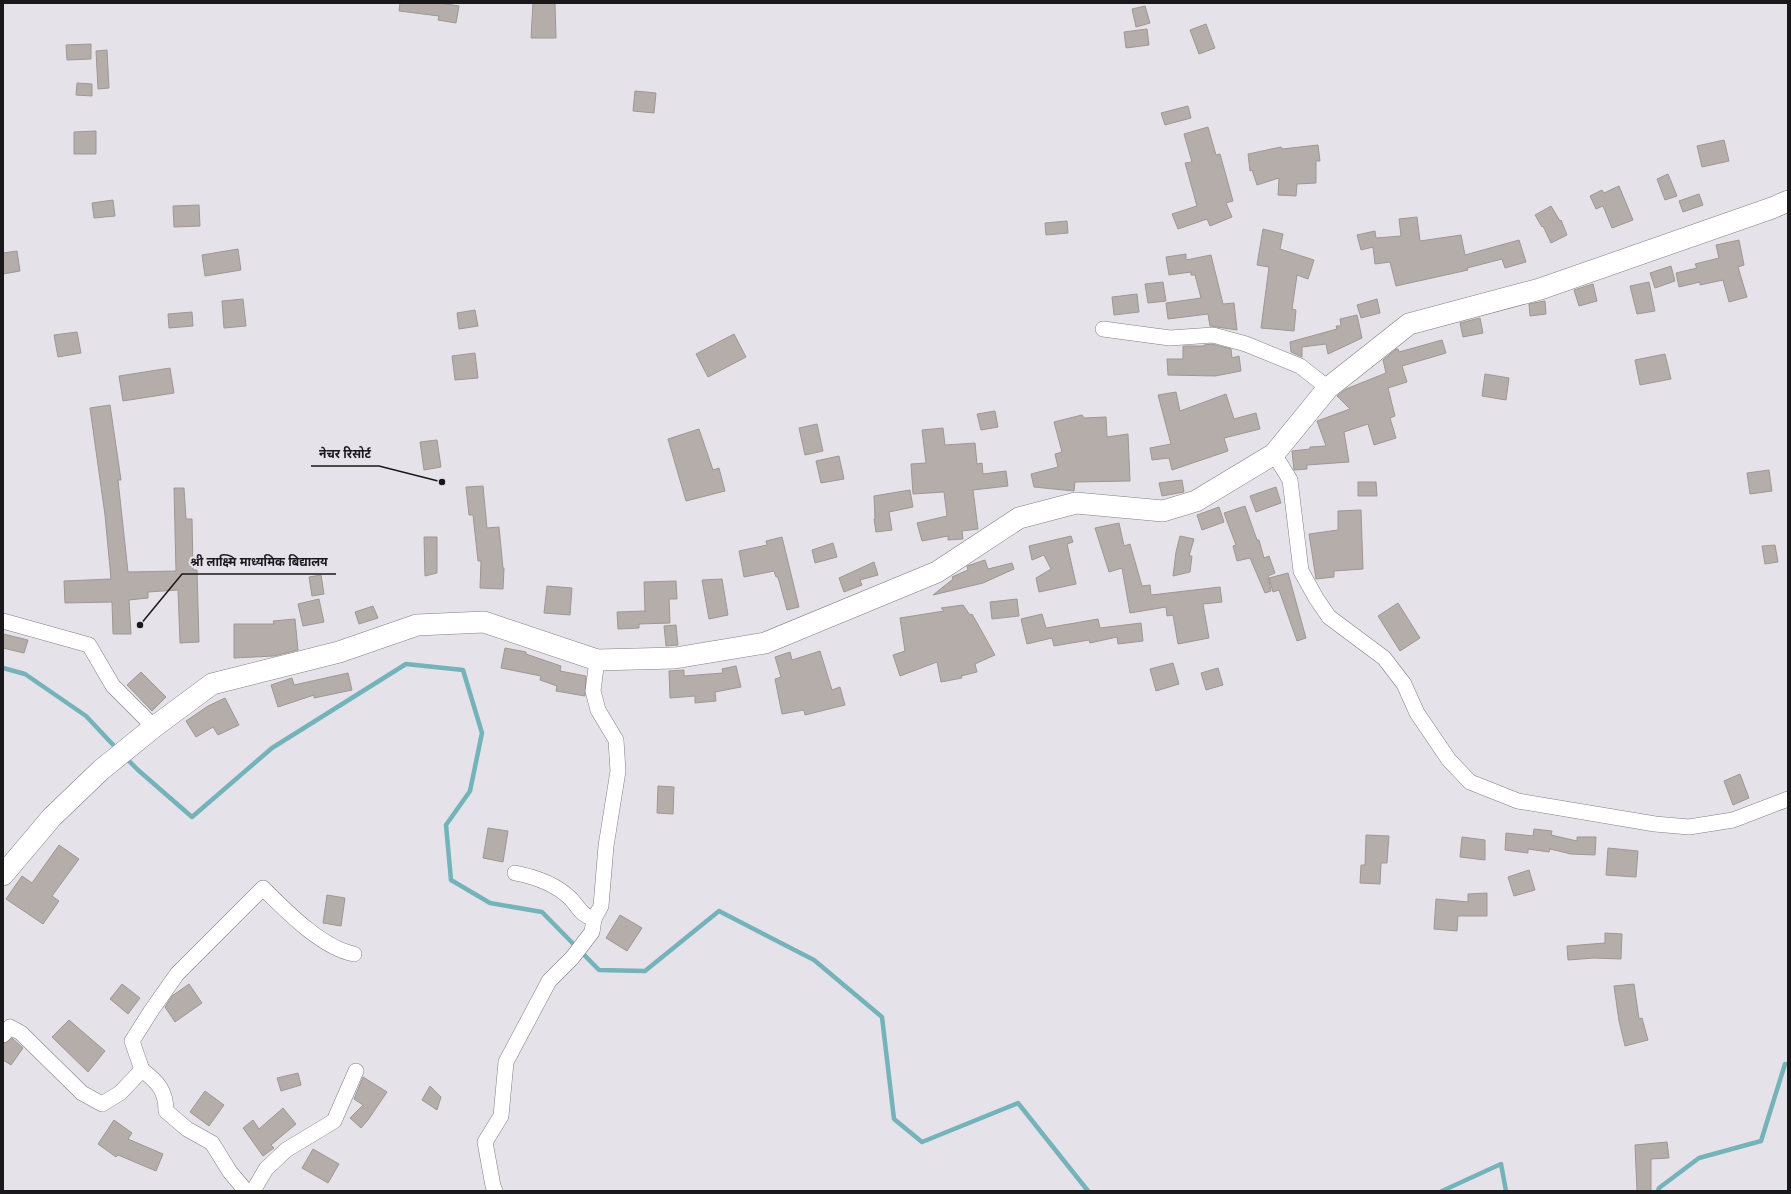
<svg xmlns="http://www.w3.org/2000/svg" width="1791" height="1194" font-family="Helvetica,'Noto Sans Devanagari',sans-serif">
  <rect width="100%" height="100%" fill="#e6e2ea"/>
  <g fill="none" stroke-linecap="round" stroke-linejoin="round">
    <g stroke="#73b3b9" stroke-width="4.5">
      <path d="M3,668L25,674L86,716L117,749"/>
      <path d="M125,757L138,770L192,817L272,748L406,664L463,670L482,733L470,791L446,825L451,880L490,903L542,912L599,970L645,971L719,911L814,960L882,1017L894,1119L922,1142L1018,1103L1088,1191"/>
      <path d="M1442,1191L1501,1164L1506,1191"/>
      <path d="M1658,1191L1659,1188L1699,1158L1761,1141L1785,1064H1788"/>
    </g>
  </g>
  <g fill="#b5ada9" stroke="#9e9792">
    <path d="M400,3H439L459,6L456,23L438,20L439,16L399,11Z"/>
    <path d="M533,3H555L556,38H531Z"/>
    <path d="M1145,6L1150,23L1136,27L1132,9Z"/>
    <path d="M1206,24L1215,48L1199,54L1190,30Z"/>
    <path d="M1147,29L1149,45L1126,48L1124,32Z"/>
    <path d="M91,44V59L67,60L66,45Z"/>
    <path d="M107,50L109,88L98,89L96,51Z"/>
    <path d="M77,83L92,84V96L76,95Z"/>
    <path d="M635,91L656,93L654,113L633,111Z"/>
    <path d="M1188,106L1191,118L1165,125L1161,113Z"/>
    <path d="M1208,127L1216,155L1220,154L1233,201L1226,203L1232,217L1210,226L1207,219L1178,229L1172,214L1197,206L1185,163L1192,162L1184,134Z"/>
    <path d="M96,131V154H74V132Z"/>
    <path d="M1724,140L1729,161L1702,167L1697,146Z"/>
    <path d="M1318,145L1320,161H1316V183L1297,184L1296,196L1278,195L1279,178L1257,185L1252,170L1250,171L1248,154L1281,147L1282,149Z"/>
    <path d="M1668,174L1677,196L1665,200L1657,179Z"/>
    <path d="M1619,186L1633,220L1612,228L1603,206L1596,209L1590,196L1602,190L1604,193Z"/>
    <path d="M1699,194L1703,205L1683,212L1679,201Z"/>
    <path d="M113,200L115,216L94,218L92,203Z"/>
    <path d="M199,205L200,226L174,227L173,206Z"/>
    <path d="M1551,206L1560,221L1561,220L1567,235L1551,243L1543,226L1542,227L1535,215Z"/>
    <path d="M1417,217L1420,241L1461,235L1465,255L1519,240L1526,262L1505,268L1502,259L1467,268L1468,270L1396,286L1390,262L1375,264L1373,247L1361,250L1357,235L1375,231L1376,238L1401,236L1399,219Z"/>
    <path d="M1067,221L1068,233L1046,235L1045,223Z"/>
    <path d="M1263,229L1283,234L1280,249L1314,260L1308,279L1297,275L1292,309L1296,310L1294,331L1261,328L1269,267L1257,265Z"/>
    <path d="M1739,240L1744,265L1738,267L1747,297L1729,302L1723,280L1700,285V282L1679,287L1676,273L1697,268L1695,264L1719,258L1716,245Z"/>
    <path d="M238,249L241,270L205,276L202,255Z"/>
    <path d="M17,251L20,271L3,274V253Z"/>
    <path d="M1186,254V260L1211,255L1223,304L1234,303L1237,330L1210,326L1208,314L1168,319L1166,303L1201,298L1195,275H1191V272L1169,275L1166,257Z"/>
    <path d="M1671,266L1675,281L1655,288L1650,273Z"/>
    <path d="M1163,282L1166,301L1148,303L1145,284Z"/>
    <path d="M1649,282L1655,311L1637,314L1630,286Z"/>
    <path d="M1593,284L1597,301L1579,306L1574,290Z"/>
    <path d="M1137,294L1139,312L1114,315L1112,297Z"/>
    <path d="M243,299L246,326L224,328L222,301Z"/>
    <path d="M1377,299L1380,313L1361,318L1357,305Z"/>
    <path d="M1545,301L1546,314L1530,316L1529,304Z"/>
    <path d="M475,310L478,326L459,329L457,313Z"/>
    <path d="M192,312L193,326L169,328L168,314Z"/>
    <path d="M1357,315L1362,338L1328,354L1326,344L1302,347V357L1291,352L1290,342L1337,329L1336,326H1341L1340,319Z"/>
    <path d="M1480,318L1483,333L1463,337L1460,323Z"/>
    <path d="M77,332L81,353L58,357L54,335Z"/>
    <path d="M734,334L746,357L708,377L696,354Z"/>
    <path d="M1442,340L1446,353L1402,366L1407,382L1388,388L1395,416L1390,418L1396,438L1374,445L1368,424L1344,432L1349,462L1307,465V469L1294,470L1292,451L1310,449V447L1326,446L1317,421L1350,409L1337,396L1346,389L1386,373L1383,360L1396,349H1398L1399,352Z"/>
    <path d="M1212,344L1231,349L1232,358L1239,356L1241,371L1215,376L1168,375L1167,359H1183V346H1204V345Z"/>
    <path d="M475,353L478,378L455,380L452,356Z"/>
    <path d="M1665,354L1671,379L1640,385L1635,360Z"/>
    <path d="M170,368L174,393L123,401L119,376Z"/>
    <path d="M1485,374L1509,378L1506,400L1482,396Z"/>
    <path d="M1176,392L1180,411L1226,394L1234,419L1256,413L1260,429L1224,438L1228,451L1172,470L1169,458L1152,460L1150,448L1171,444L1158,395Z"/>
    <path d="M110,405L121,480H118L128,572L176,571L174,488H184L186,519H192L193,570H197L199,642L180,643L178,590L148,592V598L129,600L131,634H113L112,602L65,603L64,581L111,579L105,515L90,408Z"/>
    <path d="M995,411L998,427L981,430L977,414Z"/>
    <path d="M1082,415L1084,418L1106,417L1107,437L1128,434L1130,481L1075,482L1074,491L1034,487L1031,474L1058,467L1055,454L1062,452L1054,422Z"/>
    <path d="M817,424L823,451L805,455L799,428Z"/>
    <path d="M943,428L945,445L975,443L977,464L982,463L983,474L1006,471L1008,486L973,490L978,529L962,531L963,539L948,540V536L922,541L917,523L947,516L944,492L913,494L911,464L926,463L922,430Z"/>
    <path d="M699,429L713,470L719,468L725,491L686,501L668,439Z"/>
    <path d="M437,440L441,467L424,470L420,442Z"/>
    <path d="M839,456L844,479L821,483L816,461Z"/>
    <path d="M1769,470L1772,491L1750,494L1747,473Z"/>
    <path d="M1182,480L1184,492L1162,496L1159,483Z"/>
    <path d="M1358,482H1376L1377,496H1358Z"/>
    <path d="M483,486L487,528L499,527L503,568H504L503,589L480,588L481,561H478L473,515H469L466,487Z"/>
    <path d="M1276,487L1281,503L1256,512L1250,496Z"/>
    <path d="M910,490L913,507L889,512L892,530L876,532L874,519H875L874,496Z"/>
    <path d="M1245,506L1257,540H1259L1264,558L1269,556L1275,573L1268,576L1271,591L1265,593L1250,558L1237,561L1233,546L1236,545L1224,513Z"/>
    <path d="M1219,507L1224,522L1202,530L1197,515Z"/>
    <path d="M1361,510L1363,569L1334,571V577L1316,579L1309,534L1338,530V511Z"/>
    <path d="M1119,523L1124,546L1130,544L1142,586L1150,585L1151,595L1220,587L1222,602L1203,604L1209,638L1178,644L1173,615L1167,616L1166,607L1130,613L1122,568L1109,572L1095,528Z"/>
    <path d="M1071,536L1073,542L1067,544L1076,584L1039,592L1036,578L1051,569L1044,555L1032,560L1029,546Z"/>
    <path d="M1180,536L1194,539L1189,556H1192L1190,572L1173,576L1176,552Z"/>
    <path d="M424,537H437V573L425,576Z"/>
    <path d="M782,537L799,607L787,610L778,577H776L774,571L744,577L739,551L767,545L766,541Z"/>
    <path d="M833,543L837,557L815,563L812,550Z"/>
    <path d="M1775,545L1778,562L1765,564L1762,546Z"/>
    <path d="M985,560L988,569L1012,563L1014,569L983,583L933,595L953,579L952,577L968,570L967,566Z"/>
    <path d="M874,562L878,575L860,580L862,585L844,592L839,578Z"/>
    <path d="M1288,573L1306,638L1297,641L1279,590L1273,592L1269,578Z"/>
    <path d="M321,575L324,594L312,596L309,577Z"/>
    <path d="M722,579L728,615L709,619L702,580Z"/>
    <path d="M676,581L677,599H669L670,623L639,624V628L618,629L617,612L645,611L644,582Z"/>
    <path d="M547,586L572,588L570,615L544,613Z"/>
    <path d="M319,599L324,622L303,626L298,604Z"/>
    <path d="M1017,599L1019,616L992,619L990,602Z"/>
    <path d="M1398,603L1420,638L1400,651L1378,616Z"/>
    <path d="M963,605L970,615L972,614L995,655L975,664L977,672L961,676L962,678L941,682L937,662L900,676L893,655L905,651L900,618L944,611L941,608Z"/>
    <path d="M373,606L378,618L359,624L355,612Z"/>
    <path d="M1042,614L1046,628L1098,619L1100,628L1141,623L1143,641L1118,644L1117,637L1090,643L1089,640L1054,646L1052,638L1027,644L1021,619Z"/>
    <path d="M295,619L298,650L274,656L234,658V624H274L273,621Z"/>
    <path d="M676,625L678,645L666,646L664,626Z"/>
    <path d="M3,634L28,640L24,653L3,648Z"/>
    <path d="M505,648L526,652V654L561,666L560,671L586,676L585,696L556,691L557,686L540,680L541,676L501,668Z"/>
    <path d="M820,651L832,690L840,687L845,705L805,715L804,710L782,714L775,679L781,677L775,657L790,652L792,660Z"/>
    <path d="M1173,663L1179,684L1156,691L1150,669Z"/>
    <path d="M736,666L741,687L715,692L716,701L695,703V696L670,698L669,671L684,670V676L723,673L722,669Z"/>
    <path d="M1218,668L1223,685L1206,690L1201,673Z"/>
    <path d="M141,672L166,697L152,711L127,685Z"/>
    <path d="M348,673L352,690L314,698V695L278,707L271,685L292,678L294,685Z"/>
    <path d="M225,698L239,725L218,735L213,727L196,737L186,721L208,706Z"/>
    <path d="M1740,774L1749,798L1733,805L1724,781Z"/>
    <path d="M658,786L674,787L673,814L657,813Z"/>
    <path d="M488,828L508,831L503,862L483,858Z"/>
    <path d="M1534,829L1552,831L1551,835L1577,841V837H1596L1595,855L1571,854L1550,849L1549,852L1528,849V853L1505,850L1506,833L1533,836Z"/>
    <path d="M1366,835L1389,836L1387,863H1381L1380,884L1360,883L1361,865H1365Z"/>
    <path d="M1462,837L1485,840V860L1460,857Z"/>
    <path d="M59,845L79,859L52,896L59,901L43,924L6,899L22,876L32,883Z"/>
    <path d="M1608,848L1638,851L1636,877L1606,875Z"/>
    <path d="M1529,870L1535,890L1514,896L1508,877Z"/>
    <path d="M1487,893V916H1458L1457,931L1434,929L1436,899L1468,902V894Z"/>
    <path d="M327,895L345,898L341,926L323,923Z"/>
    <path d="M620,915L642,928L627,951L606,938Z"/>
    <path d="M1605,933L1622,934L1621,959L1594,958L1568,960L1567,946L1605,943Z"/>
    <path d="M122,984L140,998L128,1014L110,999Z"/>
    <path d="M189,984L202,1003L175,1022L165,1007L172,996Z"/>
    <path d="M1634,984L1639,1019L1642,1018L1648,1040L1625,1046L1619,1021L1614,986Z"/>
    <path d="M69,1020L105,1051L88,1072L52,1037Z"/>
    <path d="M12,1038L23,1048L11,1065L3,1060V1044Z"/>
    <path d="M298,1073L301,1085L281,1091L277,1078Z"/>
    <path d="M363,1077L387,1092L368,1120L361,1128L350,1118L363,1105L354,1099Z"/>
    <path d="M430,1086L441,1097L437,1110L422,1100Z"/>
    <path d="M205,1091L224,1105L209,1126L190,1112Z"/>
    <path d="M283,1108L296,1124L271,1145L274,1148L263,1156L243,1128L253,1120L259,1129Z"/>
    <path d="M114,1120L132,1133L128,1139L163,1154L156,1171L118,1155L116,1157L98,1144Z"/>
    <path d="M1667,1142L1669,1158L1651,1159V1191H1637L1635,1145Z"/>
    <path d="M313,1149L339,1164L328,1183L302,1168Z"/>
  </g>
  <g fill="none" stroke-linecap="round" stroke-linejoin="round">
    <g stroke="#817e85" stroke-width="16">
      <g id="street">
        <path d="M1103,329L1170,338L1213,335L1246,344L1300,366L1328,388"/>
        <path d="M1274,454L1290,480L1301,571L1316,598L1329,617L1384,658L1404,684L1417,713L1449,760L1470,782L1518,801L1655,824L1689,827L1733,820L1788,799"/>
        <path d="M3,621L89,645L113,686L154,727"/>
        <path d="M515,873C536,877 556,884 571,899C580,909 581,915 594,919L601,906L606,846L618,771L616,740L598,710L593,691L597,660"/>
        <path d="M3,1035L10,1027L21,1033L82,1093L102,1104L120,1093L142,1070C158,1082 166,1091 166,1111L187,1129L212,1143L230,1172L246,1191"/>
        <path d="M142,1070L132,1041L151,1011L177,974L263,888C286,911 322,948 354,954"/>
        <path d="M253,1191L266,1169L286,1150L334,1121L356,1071"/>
        <path d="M495,1191L493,1186L485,1142L501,1116L506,1062L549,981L572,958L592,932L594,919"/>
      </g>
    </g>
    <g stroke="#817e85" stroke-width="22">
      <path id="secondary" d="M3,875L52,817L101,770L154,727L212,684L339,652L417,625L484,622L597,660L675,658L765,643L937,572L1019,518L1076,503L1163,511L1196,501L1274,454L1328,388L1409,324L1540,289L1772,208L1788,201"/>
    </g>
    <use href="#street" stroke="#fff" stroke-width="15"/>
    <use href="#secondary" stroke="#fff" stroke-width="21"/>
  </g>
  <path fill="none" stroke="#19181a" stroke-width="1.5" d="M442 482L379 466H311M140 625L182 574H336"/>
  <g fill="#19181a" stroke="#e6e2ea" stroke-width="1.5">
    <circle cx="442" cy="482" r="4"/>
    <circle cx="140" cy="625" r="4"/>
  </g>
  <g font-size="12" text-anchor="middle" font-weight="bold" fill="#19181a" stroke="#e6e2ea" stroke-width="4" stroke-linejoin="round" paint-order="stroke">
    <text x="345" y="458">नेचर रिसोर्ट</text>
    <text x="259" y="566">श्री लाक्ष्मि माध्यमिक बिद्यालय</text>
  </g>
  <rect width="1791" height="1194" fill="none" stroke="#19181a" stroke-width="8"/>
</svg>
